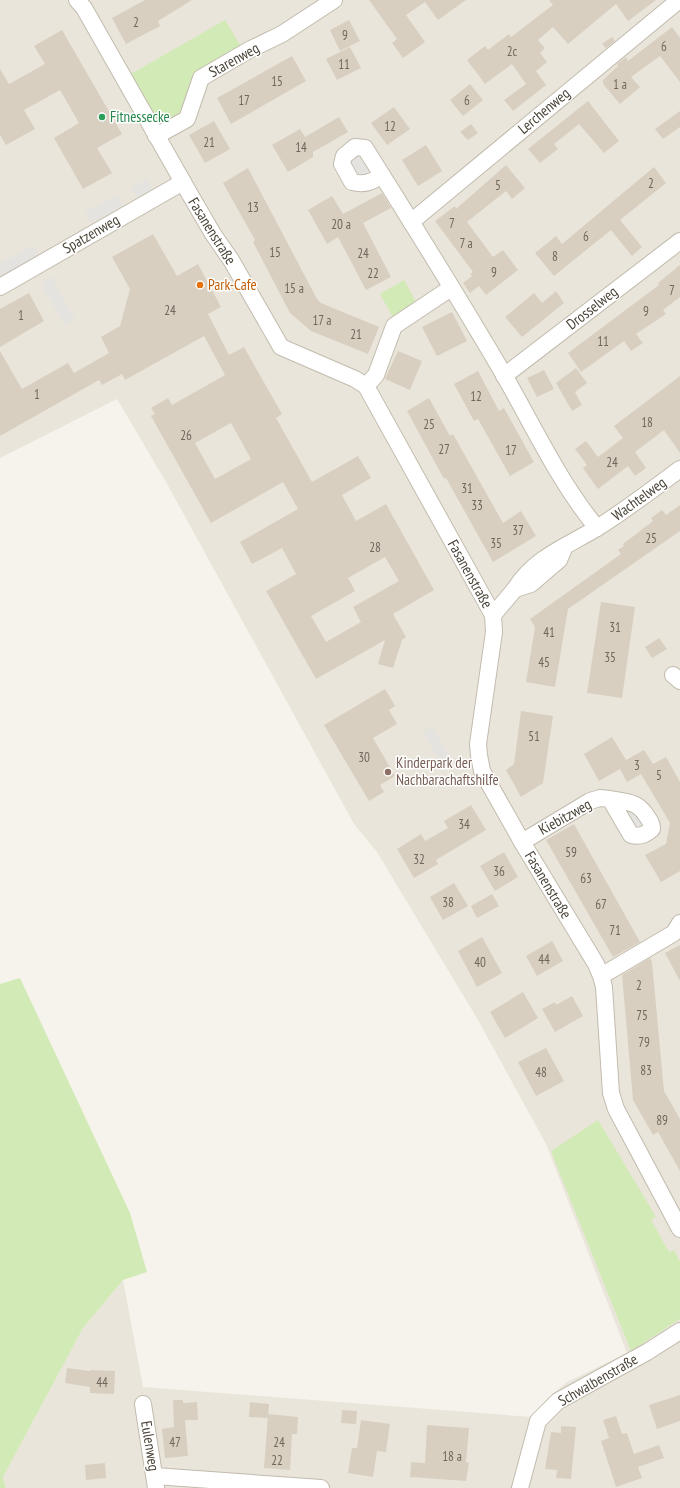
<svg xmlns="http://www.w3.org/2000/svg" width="680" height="1488" font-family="'PT Sans Narrow',sans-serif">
  <rect width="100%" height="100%" fill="#f6f3ec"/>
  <path fill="#eae5da" d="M0,0H680V1488H6L3,1477L83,1328L123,1280L143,1387L532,1417L546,1400L567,1382L627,1353L546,1144L478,1020L377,852L354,824L166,482L117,399L0,458Z"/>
  <g fill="#d2eab5">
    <path d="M225,20L241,47L195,75L184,114L159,128L129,75Z"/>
    <path d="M404,280L415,300V307L395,321L380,294Z"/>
    <path d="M20,978L130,1213L147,1272L123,1280L83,1328L3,1477L6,1488H0V984Z"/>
    <path d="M598,1120L656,1217L651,1220L669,1252L674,1250L680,1262V1319L631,1351L551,1151Z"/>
  </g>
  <g fill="#e5e3e0">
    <path d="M357,153L369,171L359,177L348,158Z"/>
    <path d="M147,179L153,189L137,198L131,188Z"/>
    <path d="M117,195L123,206L91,223L85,212Z"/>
    <path d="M34,245L39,255L0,277V264Z"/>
    <path d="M51,277L75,319L64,325L41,283Z"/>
    <path d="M433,727L452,762L443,767L423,732Z"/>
    <path d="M623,810L637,813L645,830L631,827Z"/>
  </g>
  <g fill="#d8cfc1" fill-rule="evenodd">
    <path d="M145,0H192L158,21L160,26L126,44L112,18Z"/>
    <path d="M369,0H466L438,20L425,2L406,15L425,42L403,58L392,43L397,39Z"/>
    <path d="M549,0H656L628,21L616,4L568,44L553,27L538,40L545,48L540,53L547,62L536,71L546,85L513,111L504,100L526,84L512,64L485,84L467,60L485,46L488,50L509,34L511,37L553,5Z"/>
    <path d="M349,20L360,41L340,51L330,30Z"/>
    <path d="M672,27L680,38V82L660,56L631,77L640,87L620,104L603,84V80L618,66L617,64L626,57L628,61Z"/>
    <path d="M62,30L122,134L97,148L112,173L83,189L54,138L79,123L60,90L24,110L35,129L6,145L0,135V69L9,84L45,64L34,46Z"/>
    <path d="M612,37L615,41L606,48L602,44Z"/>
    <path d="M350,47L361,68L337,80L326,59Z"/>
    <path d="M292,56L306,81L231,124L217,98Z"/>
    <path d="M470,84L483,100L463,116L450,100Z"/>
    <path d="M588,101L619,141L604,153L579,124L554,144L558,149L540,163L528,149Z"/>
    <path d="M394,107L410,129L387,145L371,123Z"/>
    <path d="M680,111V127L663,139L655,129Z"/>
    <path d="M339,117L348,132L313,152V157L288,172L272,145L300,129L305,137Z"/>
    <path d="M214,121L230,149L205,163L189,135Z"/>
    <path d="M471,124L478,133L468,140L460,132Z"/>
    <path d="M426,145L442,171L418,186L402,160Z"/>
    <path d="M506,165L525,188L512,199L506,191L467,222L493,257L503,250L518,270L486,295L479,286L470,293L463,283L472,276L470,274L473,272L435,221L455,206L456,209Z"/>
    <path d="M654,167L666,183L620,220L642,247L632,256L611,230L554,276L535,253L556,236L562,244Z"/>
    <path d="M248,168L317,299L321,303L379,327L368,354L311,331L290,313L253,242L255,240L223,183Z"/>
    <path d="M382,193L391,208L363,223L391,277L366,290L338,237L327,244L308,210L332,196L343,214Z"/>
    <path d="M153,234L177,276L198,264L221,307L208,314L229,355L244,347L282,414L276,418L312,482L358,456L371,478L342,495L356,521L386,504L434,590L393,614L406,637L402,640L393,668L378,664L385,640L316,679L266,591L296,574L282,548L252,564L240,542L298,509L283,482L211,523L151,416L155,414L151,408L168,398L172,405L225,375L204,336L125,380L122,374L102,385L99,380L0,436V351L22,389L68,363L74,373L109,353L101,337L120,326L130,289L112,257ZM231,423L251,459L215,479L195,443ZM385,557L399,581L353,607L361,622L326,642L311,616L355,591L348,578Z"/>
    <path d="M680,265V297L663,310L666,314L636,334L643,343L631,351L624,341L581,372L568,353L659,285L658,283Z"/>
    <path d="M556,291L564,303L522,337L505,317L534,293L542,303Z"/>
    <path d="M29,293L44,321L0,347V309Z"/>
    <path d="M452,312L467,341L437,356L422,327Z"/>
    <path d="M398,351L422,361L410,390L385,379Z"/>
    <path d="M576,368L587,383L575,392L582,405L572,411L556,383Z"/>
    <path d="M544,370L554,389L537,397L527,378Z"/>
    <path d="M478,371L499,411L504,408L534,462L510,476L478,419L474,421L454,384Z"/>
    <path d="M680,376V453L664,430L635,452L646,468L635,476L628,466L598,489L583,468L587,465L575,449L586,441L598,457L623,438L614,426Z"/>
    <path d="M429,398L450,436L453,434L503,523L521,511L536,536L493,562L446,478L444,479L407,411Z"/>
    <path d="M680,505V531L568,609L555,687L526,682L535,627L530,619L621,554L618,550L624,546L623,544L653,521L651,518L662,510L666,515Z"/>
    <path d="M601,602L635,607L622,698L587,693Z"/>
    <path d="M659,638L667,649L652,658L645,647Z"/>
    <path d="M385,689L395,706L389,710L397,724L373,738L395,776L380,785L384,792L369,801L324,725Z"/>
    <path d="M521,711L553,716L543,783L521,797L506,770L514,764Z"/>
    <path d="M612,737L626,760L644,750L653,764L666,757L680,782V871L661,882L645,855L666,844L670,823L641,774L627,782L620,769L599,781L584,754Z"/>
    <path d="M471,805L486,830L436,860L438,864L414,878L397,849L421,834L425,841L448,828L444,821Z"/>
    <path d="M574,824L640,942L613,957L546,840Z"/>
    <path d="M504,852L518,877L495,891L480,866Z"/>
    <path d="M454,883L468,906L443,920L430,897Z"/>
    <path d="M492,894L499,906L477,918L471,906Z"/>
    <path d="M482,937L502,973L477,987L458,951Z"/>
    <path d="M552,941L563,961L537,976L526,956Z"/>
    <path d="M680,945V981L665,953Z"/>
    <path d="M650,958L652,962L664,1091L680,1119V1171L658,1132L653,1135L633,1100L622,975Z"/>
    <path d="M523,992L538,1018L505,1038L490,1012Z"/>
    <path d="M572,996L583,1016L555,1032L542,1009L555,1002L556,1005Z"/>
    <path d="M546,1048L564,1081L536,1096L518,1062Z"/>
    <path d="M67,1368L90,1371V1370L115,1371L114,1394L90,1393V1387L65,1383Z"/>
    <path d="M680,1395V1421L657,1429L649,1405Z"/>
    <path d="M173,1400H183V1403L197,1402L198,1420H185L188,1456L165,1458L162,1429L174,1427Z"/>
    <path d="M250,1402L269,1404L268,1418L249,1417Z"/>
    <path d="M342,1410L357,1411L356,1424L341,1423Z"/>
    <path d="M268,1414L298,1417L297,1434H292L290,1470L264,1468Z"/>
    <path d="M616,1416L622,1434L627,1433L634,1454L659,1445L664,1458L638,1467L642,1478L616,1487L601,1441L609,1438L603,1420Z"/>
    <path d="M361,1420L390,1424L386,1452L377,1451L373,1477L348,1473L352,1448H357Z"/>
    <path d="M427,1425L469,1428L466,1462L469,1463L466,1481L410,1477L411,1462L425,1463Z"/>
    <path d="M561,1426L576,1427L571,1479L556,1478L557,1470L545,1469L551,1432L561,1433Z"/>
    <path d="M105,1463L106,1478L86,1480L85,1465Z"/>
  </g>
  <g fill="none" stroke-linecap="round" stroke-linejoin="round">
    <g stroke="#c2bbae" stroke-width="18">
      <g id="minor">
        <path d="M77,0L84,8L192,198L213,234L231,260L281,347L355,379L366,386L493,615L494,632L478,744L479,755L482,771L522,842L596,964L601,976L604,987L611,1093L616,1109L680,1229"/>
        <path d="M156,136L187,119L201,78L249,50L282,34L334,0"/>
        <path d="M382,175C372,182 365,185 352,182L342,164L344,156L355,147L365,148C412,223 460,299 504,375C534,427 559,482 597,528"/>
        <path d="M411,222L678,1"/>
        <path d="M0,287L183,182"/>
        <path d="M504,376L680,241"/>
        <path d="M366,386L376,375L394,326L451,288"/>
        <path d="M565,546L559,560L531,584L515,589C534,558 567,546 597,528C626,510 653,489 680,469"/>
        <path d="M493,615L515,589"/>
        <path d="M673,675L680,681"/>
        <path d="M522,842L590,801L600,798L610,799L631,835C640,837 645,835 652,829C652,823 650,821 646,815C637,801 626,802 610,799"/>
        <path d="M601,976L674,933L680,923"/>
        <path d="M143,1404L156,1488"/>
        <path d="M155,1476L321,1488"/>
        <path d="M520,1488L538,1421L558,1401L647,1352L680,1331"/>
      </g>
    </g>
    <use href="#minor" stroke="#fff" stroke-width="16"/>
  </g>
  <circle fill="#2e9e5b" stroke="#fff" stroke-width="1.5" cx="102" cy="117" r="4"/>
  <circle fill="#e8710a" stroke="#fff" stroke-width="1.5" cx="200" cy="285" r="4"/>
  <circle fill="#8d6e63" stroke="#fff" stroke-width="1.5" cx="388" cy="772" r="4"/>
  <g text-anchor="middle" stroke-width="3" stroke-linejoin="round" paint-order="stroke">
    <g font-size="13" fill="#6e675b">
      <text x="136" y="27">2</text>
      <text x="345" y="40">9</text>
      <text x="664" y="51">6</text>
      <text x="512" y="56">2c</text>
      <text x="344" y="69">11</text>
      <text x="277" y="86">15</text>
      <text x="620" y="89">1 a</text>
      <text x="244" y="105">17</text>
      <text x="467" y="105">6</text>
      <text x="390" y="131">12</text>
      <text x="209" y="147">21</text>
      <text x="301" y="152">14</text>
      <text x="651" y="188">2</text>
      <text x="498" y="190">5</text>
      <text x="253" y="212">13</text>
      <text x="452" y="228">7</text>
      <text x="341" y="229">20 a</text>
      <text x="586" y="241">6</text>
      <text x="466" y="248">7 a</text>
      <text x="275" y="257">15</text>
      <text x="363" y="258">24</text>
      <text x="555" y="261">8</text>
      <text x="494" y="277">9</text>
      <text x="373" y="278">22</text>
      <text x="294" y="293">15 a</text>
      <text x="672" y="295">7</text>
      <text x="170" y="315">24</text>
      <text x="646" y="316">9</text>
      <text x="21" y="320">1</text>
      <text x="322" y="325">17 a</text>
      <text x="356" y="339">21</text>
      <text x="603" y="346">11</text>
      <text x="37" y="399">1</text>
      <text x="476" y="401">12</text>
      <text x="647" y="427">18</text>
      <text x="429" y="429">25</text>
      <text x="186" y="440">26</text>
      <text x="444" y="454">27</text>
      <text x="511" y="455">17</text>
      <text x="612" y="467">24</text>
      <text x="467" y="493">31</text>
      <text x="477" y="510">33</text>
      <text x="518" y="535">37</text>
      <text x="651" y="543">25</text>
      <text x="496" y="548">35</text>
      <text x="375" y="552">28</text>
      <text x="615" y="632">31</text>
      <text x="549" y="637">41</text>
      <text x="610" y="662">35</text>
      <text x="544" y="667">45</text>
      <text x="534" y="741">51</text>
      <text x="364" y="762">30</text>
      <text x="637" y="770">3</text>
      <text x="659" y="780">5</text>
      <text x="464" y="829">34</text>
      <text x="571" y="857">59</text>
      <text x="419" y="864">32</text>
      <text x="499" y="876">36</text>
      <text x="586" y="883">63</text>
      <text x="448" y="907">38</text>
      <text x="601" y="909">67</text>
      <text x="615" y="935">71</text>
      <text x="544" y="964">44</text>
      <text x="480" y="967">40</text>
      <text x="639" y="990">2</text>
      <text x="642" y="1020">75</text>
      <text x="644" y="1047">79</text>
      <text x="646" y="1075">83</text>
      <text x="541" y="1077">48</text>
      <text x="662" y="1125">89</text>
      <text x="102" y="1387">44</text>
      <text x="175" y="1447">47</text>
      <text x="279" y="1447">24</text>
      <text x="452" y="1461">18 a</text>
      <text x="277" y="1465">22</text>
    </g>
    <g font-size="15" fill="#4b4439" stroke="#fff">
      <text transform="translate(234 60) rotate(-29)" y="5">Starenweg</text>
      <text transform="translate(544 111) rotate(-40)" y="5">Lerchenweg</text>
      <text transform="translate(212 231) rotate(58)" y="5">Fasanenstraße</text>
      <text transform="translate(91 234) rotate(-30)" y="5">Spatzenweg</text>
      <text transform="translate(592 308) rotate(-38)" y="5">Drosselweg</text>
      <text transform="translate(639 499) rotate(-36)" y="5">Wachtelweg</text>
      <text transform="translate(470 574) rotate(61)" y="5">Fasanenstraße</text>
      <text transform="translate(565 817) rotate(-29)" y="5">Kiebitzweg</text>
      <text transform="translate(548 885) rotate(59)" y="5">Fasanenstraße</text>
      <text transform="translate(598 1380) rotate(-30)" y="5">Schwalbenstraße</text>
      <text transform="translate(150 1446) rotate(81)" y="5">Eulenweg</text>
    </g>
    <g font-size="15" fill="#27864d" stroke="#fff" text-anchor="start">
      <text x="110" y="122">Fitnessecke</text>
    </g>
    <g font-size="15" fill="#c56008" stroke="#fff" text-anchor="start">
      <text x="208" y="290">Park-Cafe</text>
    </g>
    <g font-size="15" fill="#785e54" stroke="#fff" text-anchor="start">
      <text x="396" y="768">Kinderpark der<tspan x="396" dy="17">Nachbarachaftshilfe</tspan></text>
    </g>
  </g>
</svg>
